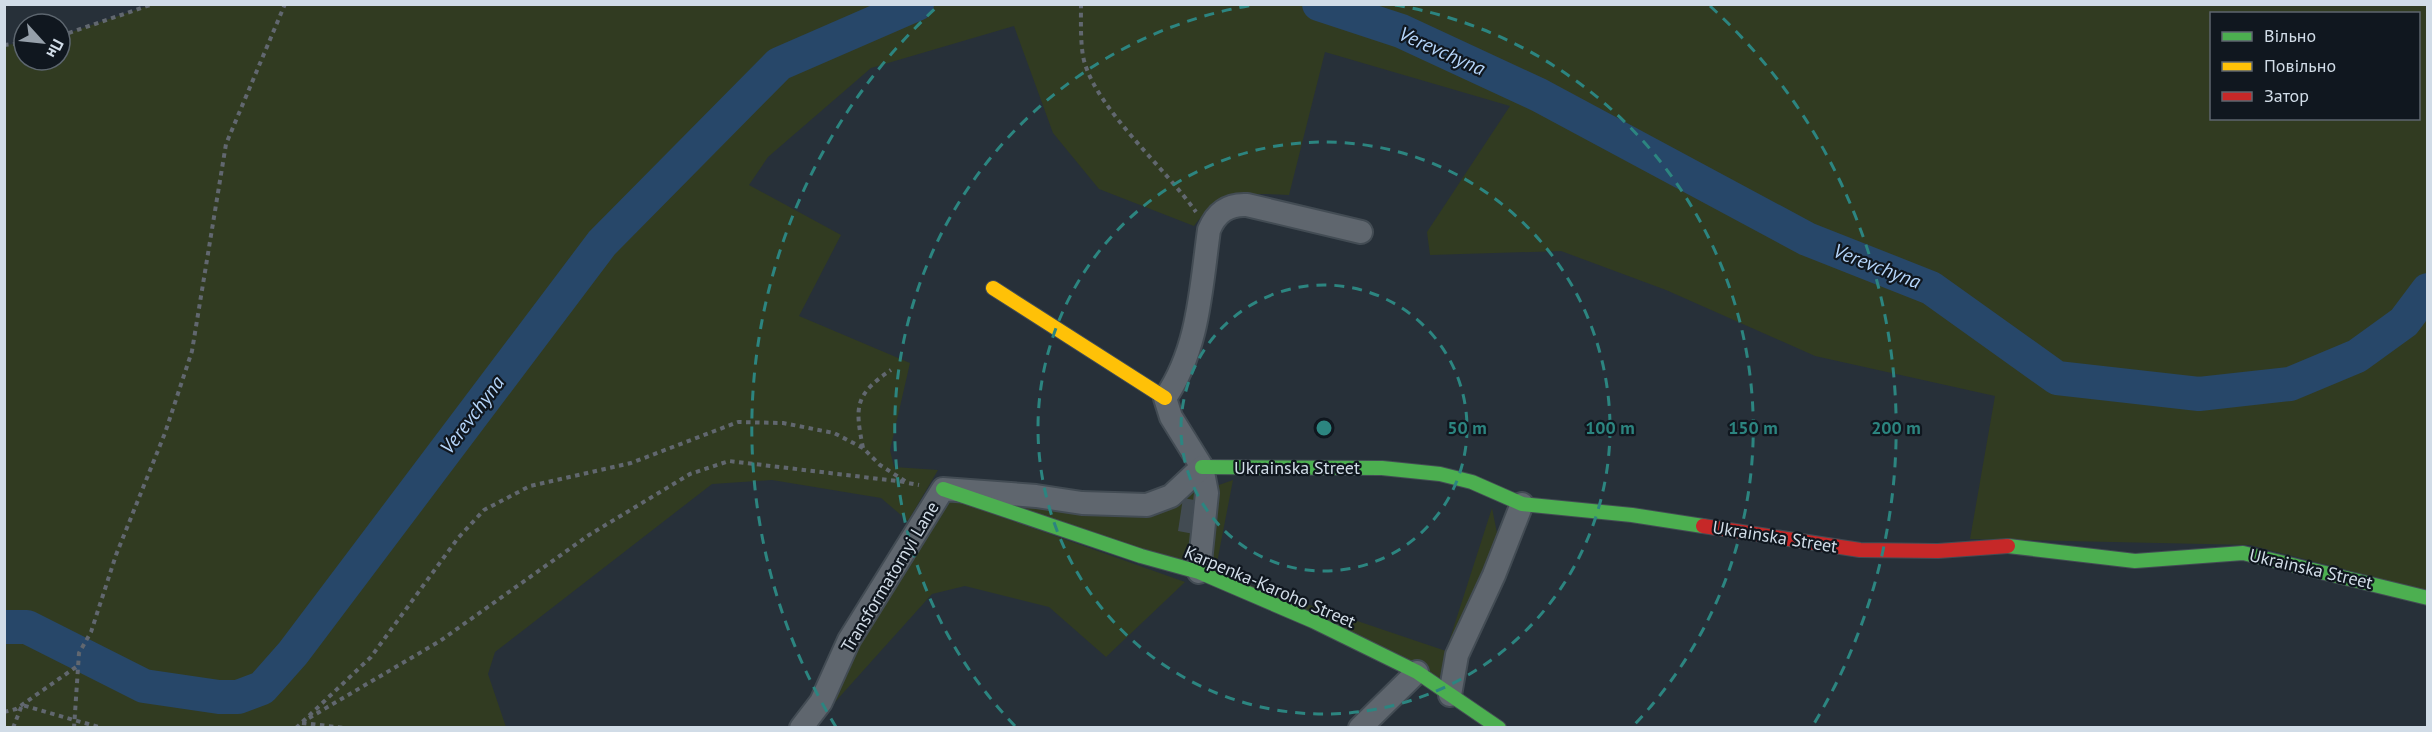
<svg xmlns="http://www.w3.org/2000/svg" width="2432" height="732" font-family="'PT Sans',sans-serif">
  <rect width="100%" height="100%" fill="#273039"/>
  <g fill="#313b21" fill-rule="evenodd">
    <path d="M153,4L2427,5V591L2250,545L1970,539L1995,396L1815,356L1666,290L1561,251L1430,255L1427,232L1510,106L1325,52L1289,195C1251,193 1219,191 1194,226L1099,189L1053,133L1014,26L871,68L768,157L749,185L841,235L799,316L910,363L890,450L894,467L938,470L908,521L881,498L772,480L712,484L495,652L488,674L506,727L5,728V45L24,43V60H60V36ZM2212,14H2418V118H2212Z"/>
    <path d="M1199,476L1197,568L971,494L1143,510Z"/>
    <path d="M1233,480L1215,573L1446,651L1492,508L1497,533L1481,587L1450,656L1446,685L1404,658L1215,573L1206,567L1212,492L1219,485Z"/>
    <path d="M943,496L1185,582L1106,657L1049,607L965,586L932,594L826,712L859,637Z"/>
  </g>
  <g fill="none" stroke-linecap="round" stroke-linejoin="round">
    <g stroke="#274769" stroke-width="34">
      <path d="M1319,4L1401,31L1539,95L1807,239L1931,288L2057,378L2199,394L2290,384L2357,356L2404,322L2428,290"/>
      <path d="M4,627H27L144,686L219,697H238L262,688L293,653L602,243L779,64L917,4"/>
    </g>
  </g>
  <path fill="#424b52" d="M1183,498L1200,501L1194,534L1178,531Z"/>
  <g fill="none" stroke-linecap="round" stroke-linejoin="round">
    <g stroke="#434c54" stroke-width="26">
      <g id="street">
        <path d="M1199,572L1207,493L1202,467L1171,417L1165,398C1199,349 1201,287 1209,230C1216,213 1228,204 1247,205L1361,232"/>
        <path d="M1450,695L1457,655L1494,575L1522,504"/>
        <path d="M801,728L821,702L849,640L943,489L1036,496L1082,503L1147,505L1171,496L1202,467"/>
        <path d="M1360,728L1417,672"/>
      </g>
    </g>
    <g stroke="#434c54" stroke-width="16">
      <g id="fast">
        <path d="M1202,467L1382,468L1440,474L1472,482L1522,504L1632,515L1703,526"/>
        <path d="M943,489L1141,556L1199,572L1313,621L1417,672L1499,728"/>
        <path d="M2008,546L2135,561L2243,553L2428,598"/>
      </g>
    </g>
    <g stroke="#434c54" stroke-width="16">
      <path id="slow" d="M993,288L1165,398"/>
    </g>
    <g stroke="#434c54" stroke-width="16">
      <path id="jam" d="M1703,526L1860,550L1938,551L2008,546"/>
    </g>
    <g stroke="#61676f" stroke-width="4" stroke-dasharray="4.5 4.5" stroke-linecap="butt">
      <path d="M1081,4C1081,22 1080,49 1085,64C1100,112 1165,168 1196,212"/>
      <path d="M60,36L153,4"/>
      <path d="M4,45L24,43"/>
      <path d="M863,448C855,407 854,395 891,370"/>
      <path d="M4,712L16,709L76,667"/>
      <path d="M309,718L440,641L589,535L690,474L729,461L905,482"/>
      <path d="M302,723L345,728"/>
      <path d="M13,728L22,705L102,728"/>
      <path d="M74,728L79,653L91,632L116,555L165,433L192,351L226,144L285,4"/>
      <path d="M296,728L371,657L458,538L484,510L530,486L631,463L738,422L783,423L834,433L863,448L880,465L908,483L919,485"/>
    </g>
    <use href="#street" stroke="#5f666e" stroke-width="22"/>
    <use href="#fast" stroke="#4caf50" stroke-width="14"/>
    <use href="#slow" stroke="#ffc107" stroke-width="14"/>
    <use href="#jam" stroke="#c62828" stroke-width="14"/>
  </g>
  <g fill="none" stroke="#2c8580" stroke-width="3" stroke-dasharray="10 8">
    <circle cx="1324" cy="428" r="143"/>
    <circle cx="1324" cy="428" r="286"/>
    <path d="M1015 726A429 429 0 0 1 1253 5M1395 5A429 429 0 0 1 1633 726"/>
    <path d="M836 727A572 572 0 0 1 938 6M1710 6A572 572 0 0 1 1812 727"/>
  </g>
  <g text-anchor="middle" stroke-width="4.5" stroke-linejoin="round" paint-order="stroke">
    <g font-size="18" fill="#d1dce7" stroke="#10171f">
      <text x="1297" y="474">Ukrainska Street</text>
      <text transform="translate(1775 537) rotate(9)" y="6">Ukrainska Street</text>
      <text transform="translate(2311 569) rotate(13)" y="6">Ukrainska Street</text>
      <text transform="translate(890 577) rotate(-59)" y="6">Transformatornyi Lane</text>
      <text transform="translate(1270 587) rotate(23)" y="6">Karpenka-Karoho Street</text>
    </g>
    <g font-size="20" font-style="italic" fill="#b5d5fa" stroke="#10171f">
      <text transform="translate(1442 51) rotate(24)" y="7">Verevchyna</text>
      <text transform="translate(1877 266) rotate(21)" y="7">Verevchyna</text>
      <text transform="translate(472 415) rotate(-53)" y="7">Verevchyna</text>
    </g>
  </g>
  <circle cx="1324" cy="428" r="9" fill="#2c8580" stroke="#10171f" stroke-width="3"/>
  <g font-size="18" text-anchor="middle" font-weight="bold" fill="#2c8580" stroke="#10171f" stroke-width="4.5" stroke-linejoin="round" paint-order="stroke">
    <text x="1467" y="434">50 m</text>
    <text x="1610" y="434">100 m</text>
    <text x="1753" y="434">150 m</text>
    <text x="1896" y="434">200 m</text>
  </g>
  <rect width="2432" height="732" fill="none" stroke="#d1dce7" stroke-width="12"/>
  <rect x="2210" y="12" width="210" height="108" fill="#10171f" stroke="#5d666f" stroke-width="1.5"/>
  <rect x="2222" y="32" width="30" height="9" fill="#4caf50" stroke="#5d666f" stroke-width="1.5"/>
  <text x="2264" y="42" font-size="18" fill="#d1dce7">Вільно</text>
  <rect x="2222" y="62" width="30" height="9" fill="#ffc107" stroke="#5d666f" stroke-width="1.5"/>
  <text x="2264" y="72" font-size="18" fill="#d1dce7">Повільно</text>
  <rect x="2222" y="92" width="30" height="9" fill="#c62828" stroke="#5d666f" stroke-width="1.5"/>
  <text x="2264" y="102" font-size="18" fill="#d1dce7">Затор</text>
  <g transform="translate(42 42) rotate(117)"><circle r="28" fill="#10171f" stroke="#5d666f" stroke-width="1.5"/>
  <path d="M0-4.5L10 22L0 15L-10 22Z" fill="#96a0aa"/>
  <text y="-9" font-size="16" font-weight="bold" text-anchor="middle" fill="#d1dce7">Пн</text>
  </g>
</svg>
